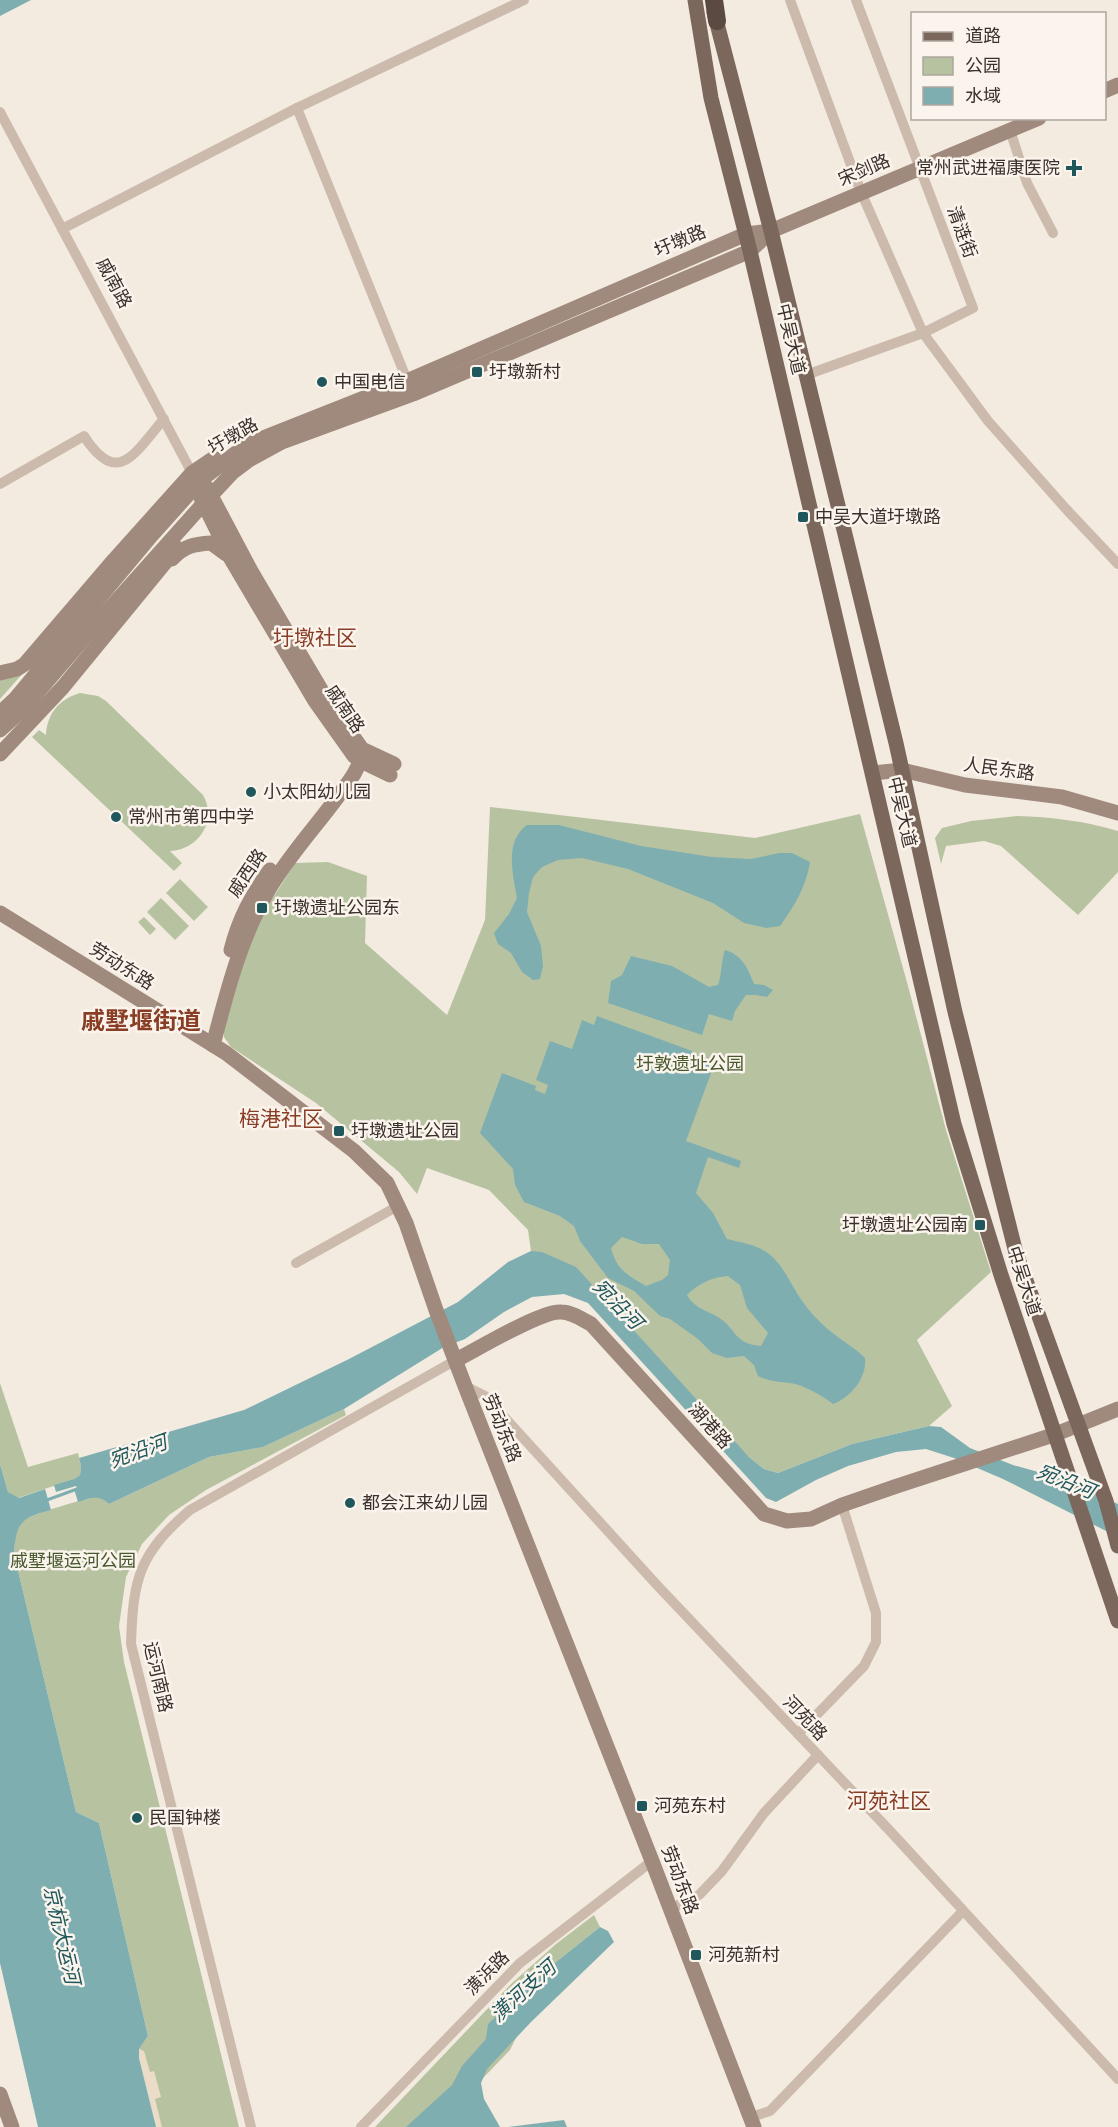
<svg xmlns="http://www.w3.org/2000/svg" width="1118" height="2127" font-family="'Work Sans','Noto Sans SC',sans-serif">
  <rect width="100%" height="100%" fill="#f3ebe0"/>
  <g fill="#b7c3a0">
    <path d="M25,671L0,699V679Z"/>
    <path d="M80,693L98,696L106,701L203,795C218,821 198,850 170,851L182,863L174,871L32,737L39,730L46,735C47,714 59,699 80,693Z"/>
    <path d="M490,807L755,838L860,814L908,986L946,1130L991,1272L917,1340L952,1406L929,1426L852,1444L778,1473L764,1469L749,1457L567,1277L530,1280L531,1251L528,1230L489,1190L427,1168L417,1194L399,1172L316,1103L231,1047L224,1037L223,1025L251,938L269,904L295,863L328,862L367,876L365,943L447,1015L485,920Z"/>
    <path d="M1017,816C1052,817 1084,821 1118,831V872L1078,915L1001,846L984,841L946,846L941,864L935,838L942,828L971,821Z"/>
    <path d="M180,879L208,907L194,921L166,893Z"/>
    <path d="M161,898L189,926L175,940L147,912Z"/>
    <path d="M144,917L156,929L150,935L138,922Z"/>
    <path d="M0,1383L28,1467L78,1453L81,1466L80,1475L74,1479L18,1498L8,1492L0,1464Z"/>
    <path d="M344,1409L346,1415L206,1490L169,1515L142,1544L126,1577L119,1626L124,1662L239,2127H156L139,2049L148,2036L99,1823L76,1812L14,1554C15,1543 14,1530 21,1522C26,1516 89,1497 97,1497C103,1497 105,1500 109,1504L209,1457L263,1447Z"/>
    <path d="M594,1915L600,1927L551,1966L510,2050L436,2127H375L511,1984L556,1944Z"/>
  </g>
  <path fill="#ebdcc8" d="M139,2049L144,2051L150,2072L154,2071L161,2097L155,2099L162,2127H156L139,2058Z"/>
  <g fill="#7faeb1" fill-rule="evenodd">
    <path d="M0,0H31L0,16Z"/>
    <path d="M527,825H559L641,846L712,857L751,859L779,853H792L810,862C806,887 795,905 780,926L766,928L744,923L713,903L628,869L582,858L558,860L542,867L533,877L529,893L527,912L541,946L543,966L540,979L533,980L522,972L511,953L498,944L494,933L509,914L517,898C513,875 504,841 527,825Z"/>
    <path d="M725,950C742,955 748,968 754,984L764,985L773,990L767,997L756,995H746L735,1011L732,1021L709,1014L702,1035L608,1003L611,981L622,975L631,956L672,966L709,987L718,985C722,973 721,962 725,950Z"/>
    <path d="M597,1016L692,1051L691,1056L714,1065L686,1141L741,1161L739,1168L708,1157L696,1193L713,1213L727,1239C739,1242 753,1244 763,1250C783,1261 790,1285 803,1302C808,1310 815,1317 821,1323C835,1337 852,1345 865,1358C867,1378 851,1397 833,1404C821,1395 804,1385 790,1383C776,1381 771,1382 758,1376L754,1365L744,1356L727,1358L712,1353L698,1339L670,1319L660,1316L634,1291L608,1278L580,1241L574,1226L560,1216L524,1202L515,1185L513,1169L480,1133L502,1073L536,1086L535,1090L545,1094L548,1085L536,1080L550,1041L572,1049L582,1020L594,1025ZM622,1237L642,1244H659L670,1260L668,1275L662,1280L646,1286C626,1274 617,1270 611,1248ZM728,1276L740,1285L747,1308L768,1333L761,1346C757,1345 751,1345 747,1343C737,1339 733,1330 726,1323C712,1310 697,1312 687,1295C698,1284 712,1277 728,1276Z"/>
    <path d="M531,1251L542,1252L576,1267L749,1457L764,1469L778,1473L852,1444L929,1426L941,1427L970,1448L1013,1465L1056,1477L1118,1504V1537L1003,1479L954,1458L926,1449L896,1452L848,1466L816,1480L776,1502L766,1498L588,1303L564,1294L532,1297L504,1312L465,1339L444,1347L344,1409L263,1447L209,1457L109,1504C99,1494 90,1498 78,1502L74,1489L77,1488L76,1486L56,1492L54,1485L74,1479L80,1475L81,1466L79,1458L244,1410L349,1359L458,1302L508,1262Z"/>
    <path d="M0,1464L8,1492L19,1498L45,1489L51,1510C21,1518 16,1522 14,1554L76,1812L99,1823L148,2036L139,2049V2058L156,2127H38L0,1963Z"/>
    <path d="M600,1927L608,1931L614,1942L531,2022L487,2069L481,2083L484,2099L500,2127H406L452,2085L462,2066L486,2039L488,2024L551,1966Z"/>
    <path d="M564,2120L567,2127H508Z"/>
  </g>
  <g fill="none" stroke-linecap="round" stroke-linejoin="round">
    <path stroke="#7faeb1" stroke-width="3" d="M47,1500L77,1489"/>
    <g stroke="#ccbbac" stroke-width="10">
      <path d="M790,0L861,192L923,333L988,421L1067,510L1118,564"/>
      <path d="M297,108L409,385"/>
      <path d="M0,112L192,473"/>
      <path d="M1010,130L1027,183L1053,233"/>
      <path d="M62,229L297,108L524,0"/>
      <path d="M806,375L923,333L973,308L856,0"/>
      <path d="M0,484L84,436C118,489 135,452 164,419"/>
      <path d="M296,1263L398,1206"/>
      <path d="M465,1386L485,1396L656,1584L891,1832L1118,2079"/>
      <path d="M798,1734L864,1666L876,1642V1613L842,1505"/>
      <path d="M670,1909L699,1895L722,1871L764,1813L818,1755"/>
      <path d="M751,2117L770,2111L963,1911"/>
      <path d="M251,2127L131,1644C133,1578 139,1554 190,1510L456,1360"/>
      <path d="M361,2127L520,1963L652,1861"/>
    </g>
    <g stroke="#a08a7d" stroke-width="15">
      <path d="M1104,91L1118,85"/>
      <path d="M207,488L251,571L326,698L362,749L394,764"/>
      <path d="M201,498L231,559L315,701L354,756L361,761L390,775"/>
      <path d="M172,559C184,546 194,544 211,543L226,554"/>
      <path d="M0,673L17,669L25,664L114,560L192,473L214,458"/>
      <path d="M0,713L15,699L151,536L202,479L236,453L253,442L407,381L746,234L771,231L1039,118"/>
      <path d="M0,730L24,708L96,624L204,503L233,472L249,460L282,442L413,394L750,251L771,231"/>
      <path d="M0,754L63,687L177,548"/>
      <path d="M873,773L902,770L965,785L1062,797L1118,813"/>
      <path d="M0,913L226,1053L354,1151L387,1183L406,1223L436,1310L465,1386L652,1861L754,2127"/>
      <path d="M231,950C239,919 251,896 270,870"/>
      <path d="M213,1045C227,992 240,939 268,891C287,858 313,830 336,799C346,785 360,770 362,752"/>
      <path d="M456,1360C476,1350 542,1310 561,1312C572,1312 583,1320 591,1324L764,1514L787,1521L811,1519L842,1505L897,1486L1056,1434L1118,1409"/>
      <path d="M0,2094L12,2127"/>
    </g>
    <g stroke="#7c675c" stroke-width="15">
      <path d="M695,0L711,98L750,251L954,1124L1001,1275L1118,1621"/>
      <path d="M714,12L771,231L896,743L955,1012L1016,1253L1106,1501L1118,1546"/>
    </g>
    <path stroke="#5b4a42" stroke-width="18" d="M714,0L717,21"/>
  </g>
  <g fill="#20575c" stroke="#faf4ed" stroke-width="2">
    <path d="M1071 159h6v6h6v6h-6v6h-6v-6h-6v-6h6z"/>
    <rect x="471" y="366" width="12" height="12" rx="3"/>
    <circle cx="322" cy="382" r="6"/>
    <rect x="797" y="511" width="12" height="12" rx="3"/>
    <circle cx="251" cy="792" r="6"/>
    <circle cx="116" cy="817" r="6"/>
    <rect x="256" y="902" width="12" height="12" rx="3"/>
    <rect x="333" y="1125" width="12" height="12" rx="3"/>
    <rect x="974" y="1219" width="12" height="12" rx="3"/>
    <circle cx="350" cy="1503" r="6"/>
    <rect x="636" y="1800" width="12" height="12" rx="3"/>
    <circle cx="137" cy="1818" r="6"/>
    <rect x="690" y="1949" width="12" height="12" rx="3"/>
  </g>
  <g text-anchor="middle" stroke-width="5" stroke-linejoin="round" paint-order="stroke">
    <g font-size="18" fill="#3a302b" stroke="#faf4ed" text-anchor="start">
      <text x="1060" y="174" text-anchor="end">常州武进福康医院</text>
      <text x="489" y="378">圩墩新村</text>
      <text x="334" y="388">中国电信</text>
      <text x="815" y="523">中吴大道圩墩路</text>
      <text x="263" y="798">小太阳幼儿园</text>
      <text x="128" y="823">常州市第四中学</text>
      <text x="274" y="914">圩墩遗址公园东</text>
      <text x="351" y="1137">圩墩遗址公园</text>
      <text x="968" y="1231" text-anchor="end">圩墩遗址公园南</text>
      <text x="362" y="1509">都会江来幼儿园</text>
      <text x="654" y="1812">河苑东村</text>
      <text x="149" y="1824">民国钟楼</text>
      <text x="708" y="1961">河苑新村</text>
    </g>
    <g font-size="18" fill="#3a302b" stroke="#faf4ed">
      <text transform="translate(864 170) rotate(-23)" y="6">宋剑路</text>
      <text transform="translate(962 232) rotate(70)" y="6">清涟街</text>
      <text transform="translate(680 241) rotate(-23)" y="6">圩墩路</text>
      <text transform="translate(114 283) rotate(62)" y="6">戚南路</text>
      <text transform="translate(791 339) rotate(77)" y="6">中吴大道</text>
      <text transform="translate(233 436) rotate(-30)" y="6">圩墩路</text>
      <text transform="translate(345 709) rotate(56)" y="6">戚南路</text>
      <text transform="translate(999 769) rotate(8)" y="6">人民东路</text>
      <text transform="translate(902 812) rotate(77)" y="6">中吴大道</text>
      <text transform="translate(247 873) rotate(-56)" y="6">戚西路</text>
      <text transform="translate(122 966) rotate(32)" y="6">劳动东路</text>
      <text transform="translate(1024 1281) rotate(72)" y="6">中吴大道</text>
      <text transform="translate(710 1426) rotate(48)" y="6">湖港路</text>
      <text transform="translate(502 1428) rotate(68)" y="6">劳动东路</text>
      <text transform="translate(158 1677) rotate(77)" y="6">运河南路</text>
      <text transform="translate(805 1718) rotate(46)" y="6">河苑路</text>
      <text transform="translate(680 1880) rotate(69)" y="6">劳动东路</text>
      <text transform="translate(487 1973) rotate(-45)" y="6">潢浜路</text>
    </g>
    <g font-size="18" fill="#48582e" stroke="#faf4ed">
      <text x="690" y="1070">圩敦遗址公园</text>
      <text x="73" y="1567">戚墅堰运河公园</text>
    </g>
    <g font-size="20" font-style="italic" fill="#20575c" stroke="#faf4ed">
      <text transform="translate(618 1304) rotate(46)" y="7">宛沿河</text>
      <text transform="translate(138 1451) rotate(-20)" y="7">宛沿河</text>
      <text transform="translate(1066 1481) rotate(22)" y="7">宛沿河</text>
      <text transform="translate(62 1935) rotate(77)" y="7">京杭大运河</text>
      <text transform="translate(523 1991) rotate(-42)" y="7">潢河支河</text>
    </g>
    <g font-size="21" fill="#893d24" stroke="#faf4ed">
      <text x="315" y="645">圩墩社区</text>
      <text x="281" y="1126">梅港社区</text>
      <text x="889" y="1808">河苑社区</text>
    </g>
    <g font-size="24" font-weight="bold" fill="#893d24" stroke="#faf4ed">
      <text x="141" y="1029">戚墅堰街道</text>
    </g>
  </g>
  <rect x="911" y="12" width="195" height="108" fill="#faf4ed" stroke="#ada69f" stroke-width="1.5"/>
  <rect x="923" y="32" width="30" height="9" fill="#7c675c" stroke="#ada69f" stroke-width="1.5"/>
  <text x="965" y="42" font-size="18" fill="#3a302b">道路</text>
  <rect x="923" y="57" width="30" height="18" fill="#b7c3a0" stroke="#ada69f" stroke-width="1.5"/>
  <text x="965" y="72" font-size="18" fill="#3a302b">公园</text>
  <rect x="923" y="87" width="30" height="18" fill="#7faeb1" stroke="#ada69f" stroke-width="1.5"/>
  <text x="965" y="102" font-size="18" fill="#3a302b">水域</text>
</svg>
